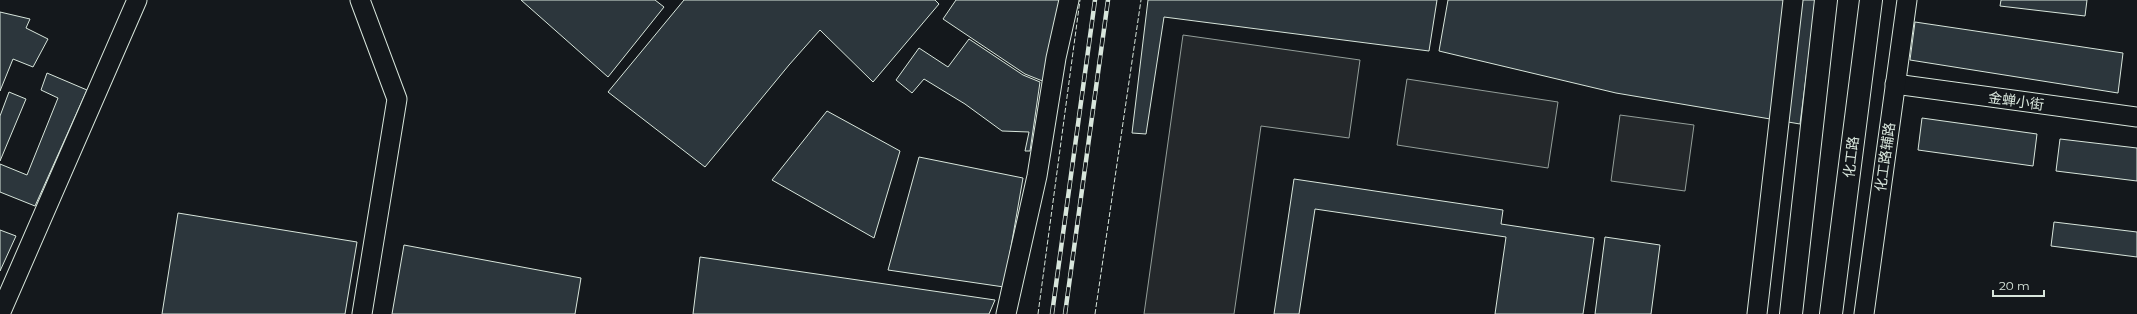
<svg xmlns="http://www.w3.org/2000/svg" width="2137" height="314" font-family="Montserrat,'Noto Sans SC',sans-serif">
  <rect width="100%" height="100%" fill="#14181c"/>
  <g fill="#24282b" stroke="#939e99">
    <path d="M1183,35L1360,60L1349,138L1261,126L1234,314H1144Z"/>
    <path d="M1407,79L1558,102L1548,168L1397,145Z"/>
    <path d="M1620,115L1694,125L1685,191L1611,181Z"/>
  </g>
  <g fill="#2c363c" stroke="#d8e6dc">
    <path d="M521,0H655L664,7L608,77Z"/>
    <path d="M684,0H935L939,4L873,82L820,30L789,65L705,167L608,92Z"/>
    <path d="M956,0H1060L1045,82L1025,74L943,19Z"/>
    <path d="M1148,0H1437L1429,51L1164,17L1146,134L1132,133Z"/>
    <path d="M1448,0H1816L1800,124L1616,93L1439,51Z"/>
    <path d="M2001,0H2087L2085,16L2000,6Z"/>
    <path d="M0,12L30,19L26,28L48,39L33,67L13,59L0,91Z"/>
    <path d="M1915,22L2123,53L2118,93L1910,60Z"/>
    <path d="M969,39L1023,75L1040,82L1030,151H1025L1029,132L1002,131L965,104L924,79L912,93L896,80L919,48L948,67Z"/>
    <path d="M47,73L87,90L35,206L0,192V164L27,175L58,98L41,90Z"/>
    <path d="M9,92L26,99L0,161V116Z"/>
    <path d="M827,111L900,151L874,238L772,180Z"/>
    <path d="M1922,118L2037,134L2033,166L1918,150Z"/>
    <path d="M2060,139L2137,148V181L2056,171Z"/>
    <path d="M919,157L1023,178L1004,287L888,270Z"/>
    <path d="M1294,179L1503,210L1501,224L1594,238L1583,314H1495L1506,237L1315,209L1299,314H1274Z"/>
    <path d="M178,213L357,242L345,314H162Z"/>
    <path d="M2054,222L2137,232V257L2051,246Z"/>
    <path d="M0,230L16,236L0,271Z"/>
    <path d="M1605,237L1660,245L1651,314H1595Z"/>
    <path d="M404,245L581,278L575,314H392Z"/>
    <path d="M700,257L995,300L989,314H693Z"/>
  </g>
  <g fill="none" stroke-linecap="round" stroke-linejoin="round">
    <g stroke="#d8e6dc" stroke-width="21">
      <g id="minor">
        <path d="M360,0L397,99L362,314"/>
        <path d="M1895,84L2137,117"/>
        <path d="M0,314L137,0"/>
        <path d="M1006,314L1037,176L1056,58L1069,0"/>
        <path d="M1757,314L1793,0"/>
        <path d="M1864,314L1907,0"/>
      </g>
    </g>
    <g stroke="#d8e6dc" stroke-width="24">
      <g id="major">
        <path d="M1791,314L1826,0"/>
        <path d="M1831,314L1871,0"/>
      </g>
    </g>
    <use href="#minor" stroke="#14181c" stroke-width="19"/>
    <use href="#major" stroke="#14181c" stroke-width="22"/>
    <g stroke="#d8e6dc" stroke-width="4.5">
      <g id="rail">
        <path d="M1052,314L1095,0"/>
        <path d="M1065,314L1108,0"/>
      </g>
    </g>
    <use href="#rail" stroke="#14181c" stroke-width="3" stroke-dasharray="9" stroke-linecap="butt"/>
    <g stroke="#d8e6dc" stroke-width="1" stroke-dasharray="5 2" stroke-linecap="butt">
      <path d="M1038,314L1080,0"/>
      <path d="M1095,314L1141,0"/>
    </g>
  </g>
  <g text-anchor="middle" stroke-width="3" stroke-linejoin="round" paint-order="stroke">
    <g font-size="14" fill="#d8e6dc" stroke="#14181c">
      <text transform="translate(2016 101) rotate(8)" y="5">金蝉小街</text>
      <text transform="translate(1851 157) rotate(-83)" y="5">化工路</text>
      <text transform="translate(1885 157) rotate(-82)" y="5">化工路辅路</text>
    </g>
  </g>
  <path d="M1993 290v6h51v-6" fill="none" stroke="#d8e6dc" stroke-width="2"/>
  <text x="1999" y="290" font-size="12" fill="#d8e6dc" stroke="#14181c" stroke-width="3" paint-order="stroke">20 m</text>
</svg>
